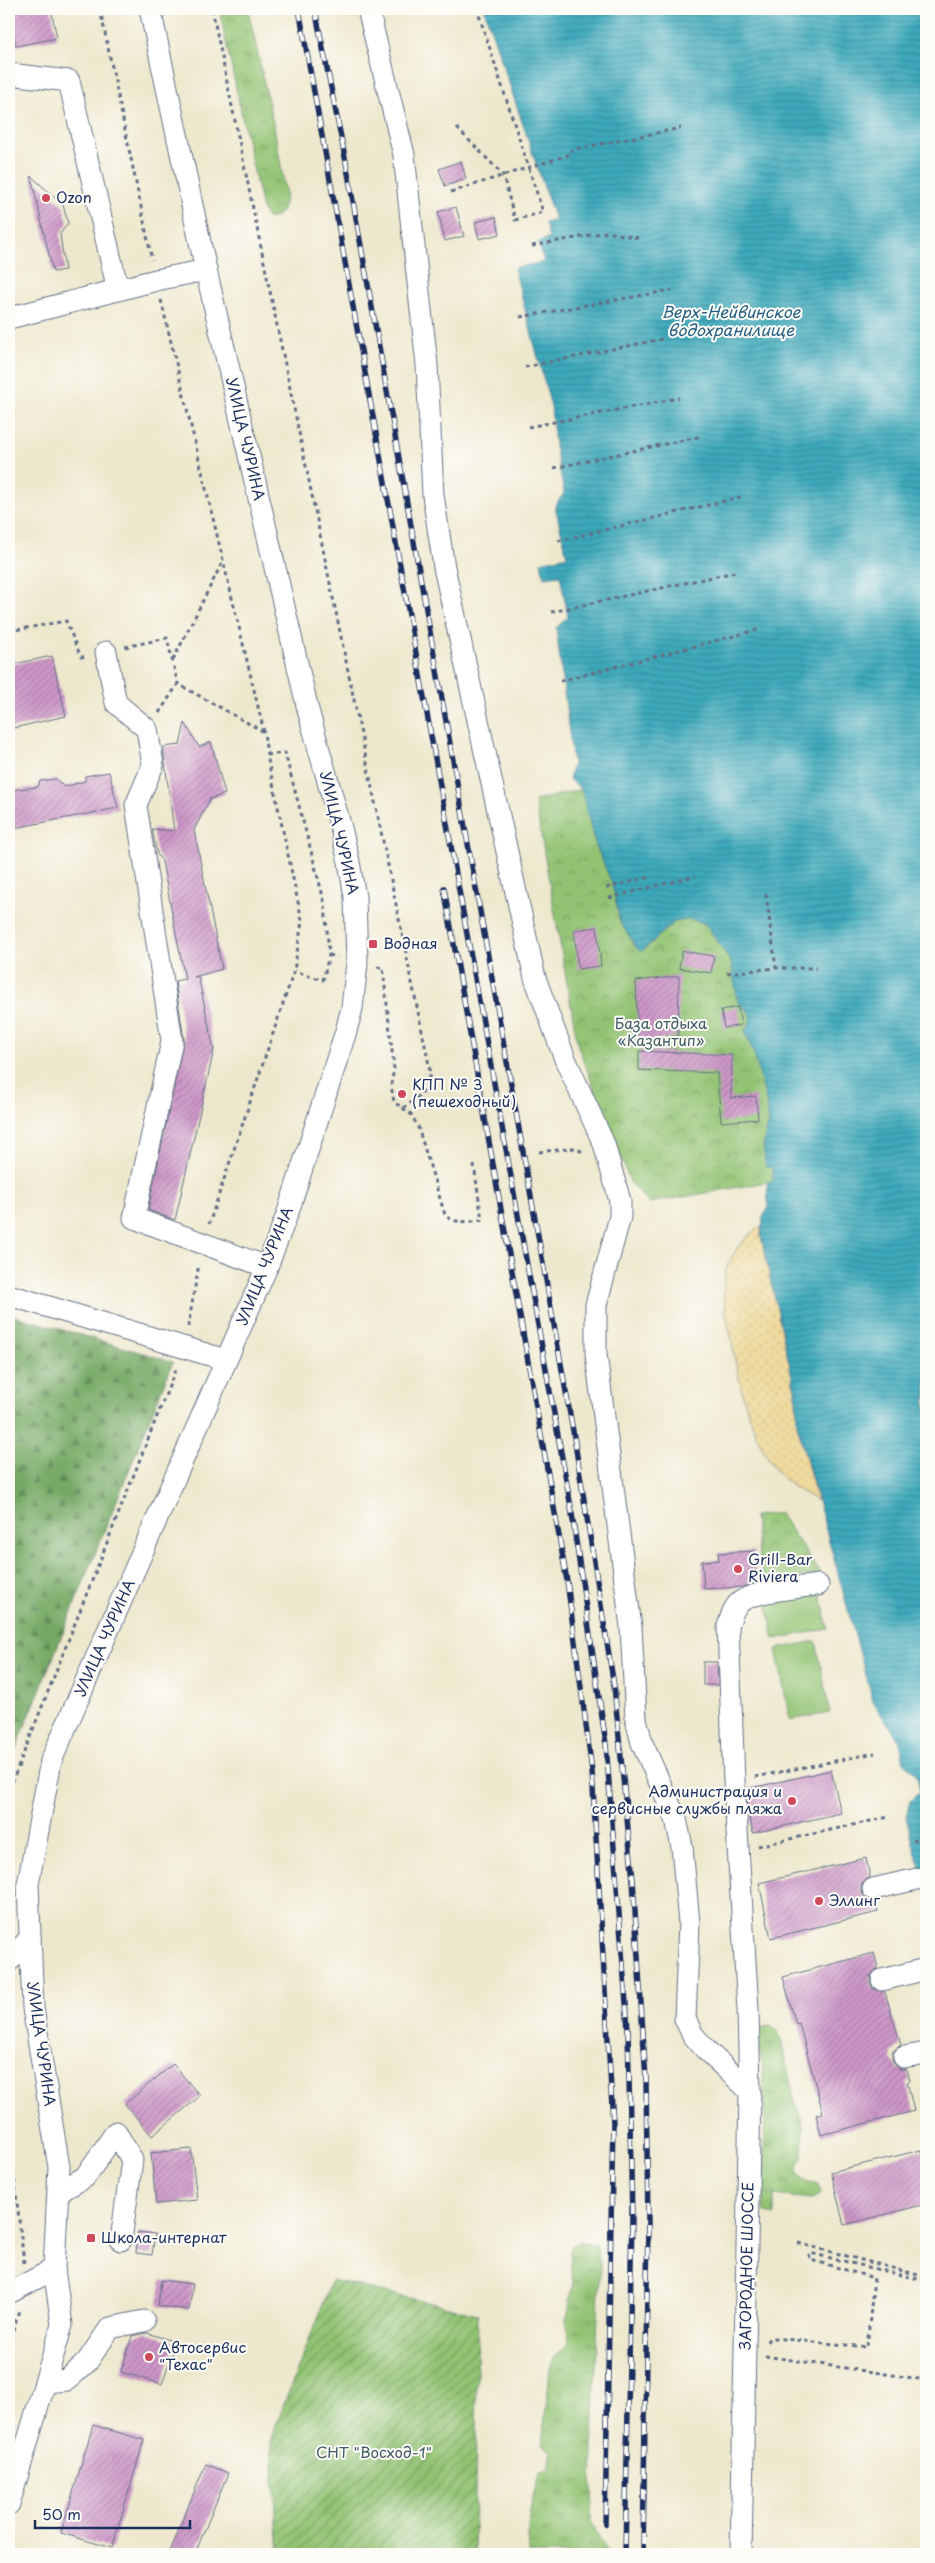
<svg xmlns="http://www.w3.org/2000/svg" width="935" height="2563" font-family="'Playpen Sans',sans-serif">
  <defs>
    <pattern id="grass-tufts" width="24" height="20" patternUnits="userSpaceOnUse" patternTransform="scale(1.25)"><rect width="24" height="20" fill="#92c372"/><path d="M3 7l-1-3M5 7V3M7 7l1-3M15 17l-1-3M17 17v-4M19 17l1-3" fill="none" stroke="#769f61"/></pattern>
    <pattern id="forest-firs" width="22" height="20" patternUnits="userSpaceOnUse" patternTransform="scale(1.25)"><rect width="22" height="20" fill="#75a964"/><path d="M5 1l3.5 6h-7zM16 11l3.5 6h-7z" fill="#5f8a56"/></pattern>
    <pattern id="sand-dots" width="8" height="8" patternUnits="userSpaceOnUse" patternTransform="scale(1.25)"><rect width="8" height="8" fill="#eeda9e"/><path d="M2 2h.1M6 6h.1" fill="none" stroke="#ccbb8a" stroke-width="1.8" stroke-linecap="round"/></pattern>
    <pattern id="park-crowns" width="20" height="18" patternUnits="userSpaceOnUse" patternTransform="scale(1.25)"><rect width="20" height="18" fill="#92c372"/><path d="M2 6a3 3 0 1 1 6 0M12 15a3 3 0 1 1 6 0" fill="none" stroke="#769f61"/></pattern>
    <pattern id="garden-furrows" width="10" height="10" patternUnits="userSpaceOnUse" patternTransform="scale(1.25)"><rect width="10" height="10" fill="#92c372"/><path d="M-1 1l2-2M0 10L10 0M9 11l2-2" fill="none" stroke="#769f61"/></pattern>
    <pattern id="water-rules" width="6" height="5" patternUnits="userSpaceOnUse" patternTransform="scale(1.25)"><rect width="6" height="5" fill="#3ca9bb"/><path d="M0 2.5h6" fill="none" stroke="#328a9b"/></pattern>
    <pattern id="building-hatch" width="6" height="6" patternUnits="userSpaceOnUse" patternTransform="scale(1.25)"><rect width="6" height="6" fill="#ce98c8"/><path d="M-1 1l2-2M0 6l6-6M5 7l2-2" fill="none" stroke="#a67ca6"/></pattern>
  </defs>
  <rect width="100%" height="100%" fill="#fdfcf7"/>
  <filter id="ink" filterUnits="userSpaceOnUse"><feTurbulence type="fractalNoise" baseFrequency=".02" numOctaves="2"/><feDisplacementMap in="SourceGraphic" scale="10" xChannelSelector="R" yChannelSelector="G"/><feConvolveMatrix kernelMatrix="1 2 1 2 8 2 1 2 1" color-interpolation-filters="sRGB"/></filter>
  <filter id="wash" filterUnits="userSpaceOnUse"><feTurbulence type="fractalNoise" baseFrequency=".0096" numOctaves="4" result="noise"/><feDisplacementMap in="SourceGraphic" scale="20" xChannelSelector="R" yChannelSelector="G"/><feGaussianBlur stdDeviation="1.12" result="paint"/><feColorMatrix in="noise" values="0 0 0 0 0 0 0 0 0 0 0 0 0 0 0 0 0 1.4 0 .05"/><feComposite in="paint" operator="in"/></filter>
  <g filter="url(#wash)">
    <rect width="100%" height="100%" fill="#ede8cd"/>
    <g fill="url(#grass-tufts)" stroke="#567968">
      <path d="M219,9H248L276,137L286,195L282,211L274,218H267L262,209Z"/>
      <path d="M770,2026L778,2031L781,2040L795,2102L804,2128L803,2158L797,2166V2173L803,2180L819,2184L821,2193L815,2198L810,2199L774,2195V2215L766,2213L763,2208C763,2160 767,2112 762,2064C761,2052 755,2037 763,2027Z"/>
      <path d="M580,2241L596,2246L600,2264L593,2439L592,2521C595,2536 604,2541 608,2554H530C524,2525 532,2501 539,2473L549,2468L553,2451L542,2445L550,2368L554,2358L568,2342L567,2320L573,2283L570,2252L572,2246Z"/>
    </g>
    <path fill="url(#forest-firs)" stroke="#486c61" d="M9,1314L173,1362L9,1766Z"/>
    <path fill="url(#sand-dots)" stroke="#84847e" d="M761,1226V1237L796,1394L797,1424L817,1501C806,1494 789,1486 780,1475C750,1438 739,1383 731,1337C727,1318 722,1299 724,1280C726,1259 744,1237 761,1226Z"/>
    <g fill="url(#park-crowns)" stroke="#567968">
      <path d="M581,789L595,843L612,883L620,922L629,934L633,945L644,950L674,922L690,919L706,924L731,962L738,1002L749,1010L752,1017L745,1031L754,1053L766,1100L769,1121L765,1137L773,1168V1181L649,1203L631,1184L578,1046L535,801Z"/>
      <path d="M779,1513L821,1574L762,1583L754,1516Z"/>
    </g>
    <path fill="url(#garden-furrows)" stroke="#567968" d="M332,2280L478,2314L474,2554H279L271,2438Z"/>
    <g fill="#92c372" stroke="#567968">
      <path d="M821,1594L828,1629L774,1639L767,1604Z"/>
      <path d="M816,1641L830,1713L790,1720L776,1649Z"/>
    </g>
    <path fill="url(#water-rules)" stroke="#2c6c8c" d="M484,9H926V1891L906,1817L910,1801L920,1792L917,1776L904,1762L899,1739L874,1705L797,1424L796,1394L761,1237L763,1217L768,1208L767,1182L773,1181V1168L766,1167L763,1146L769,1121L766,1100L754,1053L745,1031C755,1019 750,1010 738,1003L731,962L706,924L690,919L674,922L643,950L639,951L620,922L612,883L595,843L581,789L569,779L573,764L556,628L568,617L560,575L544,577L541,562L567,556L555,506L564,493L555,446L551,407L514,268L544,262L538,242L549,238L545,223L555,220Z"/>
    <g id="blocks">
      <g fill="url(#building-hatch)">
        <path d="M9,9H51L57,38L16,46Z"/>
        <path d="M461,161L466,179L445,186L439,169Z"/>
        <path d="M31,176L63,205L68,223L60,234L65,270L53,272Z"/>
        <path d="M456,207L464,236L445,241L438,212Z"/>
        <path d="M496,217L500,234L479,239L475,222Z"/>
        <path d="M52,656L66,716L9,729V665Z"/>
        <path d="M185,723L199,747L211,742L225,794L210,799L194,830L222,969L194,977L198,976L214,1050L175,1220L148,1210L184,1039L175,981L185,979L162,861L157,854L152,829L174,831L163,747L180,745Z"/>
        <path d="M109,772L118,808L9,829V790L38,787L40,781L56,779L64,787L85,781V776Z"/>
        <path d="M597,927L601,966L578,969L574,930Z"/>
        <path d="M682,951L714,956L711,973L679,968Z"/>
        <path d="M679,976L678,1036L638,1044L636,981Z"/>
        <path d="M738,1007L741,1025L724,1028L721,1010Z"/>
        <path d="M639,1051L732,1055L731,1098L756,1096L758,1119L721,1122L717,1073L639,1070Z"/>
        <path d="M754,1551L756,1582L742,1587L704,1589L702,1561L719,1560L718,1553Z"/>
        <path d="M703,1662H717L718,1685H703Z"/>
        <path d="M831,1770L841,1813L753,1833L748,1811L747,1789Z"/>
        <path d="M866,1858L870,1877L861,1885V1892L869,1901H876L878,1912L771,1938L759,1883Z"/>
        <path d="M874,1953L878,1968L870,1976V1983L873,1989L885,1992L901,2045L892,2052V2060L899,2069H907L910,2081L907,2082L914,2111L821,2135L816,2115L823,2113L799,2023L796,2024L783,1977Z"/>
        <path d="M173,2064L200,2096L152,2136L125,2104Z"/>
        <path d="M191,2149L197,2200L156,2204L151,2153Z"/>
        <path d="M921,2150L926,2170V2204L844,2225L831,2172Z"/>
        <path d="M138,2232L155,2234L152,2255L136,2253Z"/>
        <path d="M161,2280L193,2284L189,2310L158,2306Z"/>
        <path d="M147,2333L176,2342L162,2384L121,2372L132,2336Z"/>
        <path d="M93,2425L144,2440L112,2548L61,2533Z"/>
        <path d="M206,2464L228,2473L195,2554H168Z"/>
      </g>
    </g>
  </g>
  <g filter="url(#ink)">
    <use href="#blocks" fill-opacity="0" stroke="#647085" stroke-width="1"/>
    <g fill="none" stroke-linecap="round" stroke-linejoin="round">
      <g stroke="#647085" stroke-width="23">
        <g id="minor">
          <path d="M368,9L404,155L427,365L433,495L444,567L535,978L565,1059L604,1144L620,1201V1217L596,1305V1354L631,1627L636,1719L642,1743L676,1819L682,1847L689,1923L685,2019L693,2035L706,2050L750,2091"/>
          <path d="M9,74L69,81L118,290"/>
          <path d="M9,318L156,280L206,270"/>
          <path d="M106,652L116,703L147,729L153,765L136,805L172,1041L134,1218L267,1267"/>
          <path d="M9,1295L226,1360"/>
          <path d="M873,1889L926,1877"/>
          <path d="M9,1961L30,1938"/>
          <path d="M882,1980L926,1969"/>
          <path d="M904,2057L926,2053"/>
          <path d="M59,2192L85,2177L116,2132L132,2160L121,2240"/>
          <path d="M9,2293L54,2269"/>
          <path d="M45,2382L67,2380L87,2362L110,2328L144,2321"/>
          <path d="M9,2504L62,2325L54,2269L59,2167L33,2008L28,1884L51,1761L267,1267L288,1212L346,1031L352,1008L357,963L355,897L349,862L341,828L308,710L206,270L150,9"/>
          <path d="M741,2554L750,2091L748,2010L734,1781L728,1626C731,1618 732,1610 738,1604C751,1590 799,1588 818,1585"/>
        </g>
      </g>
      <g stroke="#647085" stroke-width="3" stroke-dasharray="4 4" stroke-linecap="butt">
        <path d="M100,9L152,260"/>
        <path d="M212,9L429,1065C432,1086 420,1097 403,1108"/>
        <path d="M457,128L503,175L515,220L543,212L477,9"/>
        <path d="M451,192L571,154V150L681,128"/>
        <path d="M532,246L607,232L638,238"/>
        <path d="M161,300L264,732L267,755L302,921L294,971L209,1224"/>
        <path d="M520,317L672,290"/>
        <path d="M525,367L662,339"/>
        <path d="M528,427L679,398"/>
        <path d="M554,468L702,436"/>
        <path d="M558,541L745,496"/>
        <path d="M551,612L735,572"/>
        <path d="M9,631L66,621L81,657L87,656"/>
        <path d="M125,647L167,638L178,684L264,732"/>
        <path d="M173,660L223,561"/>
        <path d="M560,681L761,629"/>
        <path d="M159,713L178,684"/>
        <path d="M267,755L285,753L325,904L329,955L323,980L294,971"/>
        <path d="M606,888L650,877"/>
        <path d="M766,894L776,968"/>
        <path d="M609,898L695,876"/>
        <path d="M329,955L337,957"/>
        <path d="M377,967L383,968L394,1069L391,1085L394,1102L411,1114L418,1127L445,1215C456,1225 469,1221 482,1220L474,1165"/>
        <path d="M727,973L776,968H816"/>
        <path d="M539,1152L573,1148L584,1152"/>
        <path d="M188,1327L199,1264"/>
        <path d="M755,1777L875,1753"/>
        <path d="M9,1790L177,1366"/>
        <path d="M913,1841L926,1837"/>
        <path d="M758,1846L889,1817"/>
        <path d="M9,2132L24,2263"/>
        <path d="M798,2243L926,2277"/>
        <path d="M767,2342L769,2338H773L867,2347L874,2278L811,2260L809,2255L810,2253L926,2281"/>
        <path d="M9,2346L19,2310"/>
        <path d="M765,2356L926,2380"/>
      </g>
      <use href="#minor" stroke="#fff" stroke-width="21"/>
      <g stroke="#1b2f5e" stroke-width="5.5">
        <g id="rail">
          <path d="M299,9L571,1507L606,1744L628,2029L632,2218L625,2554"/>
          <path d="M315,9L346,162L573,1431L614,1686L633,1880L646,2079L648,2223L643,2554"/>
          <path d="M444,888L567,1581L592,1771L613,2123L605,2524"/>
        </g>
      </g>
      <use href="#rail" stroke="#fdfcf7" stroke-width="4" stroke-dasharray="11" stroke-linecap="butt"/>
    </g>
  </g>
  <g fill="#d1495b" stroke="#fdfcf7" stroke-width="2">
    <circle cx="46" cy="198" r="5"/>
    <rect x="368" y="939" width="10" height="10" rx="2.5"/>
    <circle cx="402" cy="1094" r="5"/>
    <circle cx="738" cy="1569" r="5"/>
    <circle cx="792" cy="1801" r="5"/>
    <circle cx="819" cy="1901" r="5"/>
    <rect x="86" y="2233" width="10" height="10" rx="2.5"/>
    <circle cx="149" cy="2357" r="5"/>
  </g>
  <g text-anchor="middle" stroke-width="4" stroke-linejoin="round" paint-order="stroke">
    <g font-size="15" fill="#1b2f5e" stroke="#fdfcf7" text-anchor="start">
      <text x="56" y="203">Ozon</text>
      <text x="383" y="949">Водная</text>
      <text x="412" y="1090">КПП № 3<tspan x="412" dy="17">(пешеходный)</tspan></text>
      <text x="748" y="1565">Grill-Bar<tspan x="748" dy="17">Riviera</tspan></text>
      <text x="782" y="1797" text-anchor="end">Администрация и<tspan x="782" dy="17">сервисные службы пляжа</tspan></text>
      <text x="829" y="1906">Эллинг</text>
      <text x="101" y="2243">Школа-интернат</text>
      <text x="159" y="2353">Автосервис<tspan x="159" dy="17">"Техас"</tspan></text>
    </g>
    <g font-size="15" fill="#1b2f5e" stroke="#fdfcf7">
      <text transform="translate(245 439) rotate(77)" y="5">УЛИЦА ЧУРИНА</text>
      <text transform="translate(339 833) rotate(77)" y="5">УЛИЦА ЧУРИНА</text>
      <text transform="translate(265 1266) rotate(-68)" y="5">УЛИЦА ЧУРИНА</text>
      <text transform="translate(105 1638) rotate(-66)" y="5">УЛИЦА ЧУРИНА</text>
      <text transform="translate(41 2044) rotate(82)" y="5">УЛИЦА ЧУРИНА</text>
      <text transform="translate(747 2266) rotate(-89)" y="5">ЗАГОРОДНОЕ ШОССЕ</text>
    </g>
    <g font-size="15" fill="#3f5b64" stroke="#fdfcf7">
      <text x="661" y="1029">База отдыха<tspan x="661" dy="17">«Казантип»</tspan></text>
      <text x="374" y="2458">СНТ "Восход-1"</text>
    </g>
    <g font-size="16" font-style="italic" fill="#286083" stroke="#fdfcf7">
      <text x="731" y="318">Верх-Нейвинское<tspan x="731" dy="18">водохранилище</tspan></text>
    </g>
  </g>
  <rect width="935" height="2563" fill="none" stroke="#fdfcf7" stroke-width="30"/>
  <path d="M35 2520v8h155v-8" fill="none" stroke="#1b2f5e" stroke-width="2.5"/>
  <text x="42" y="2520" font-size="15" fill="#1b2f5e" stroke="#fdfcf7" stroke-width="4" paint-order="stroke">50 m</text>
</svg>
